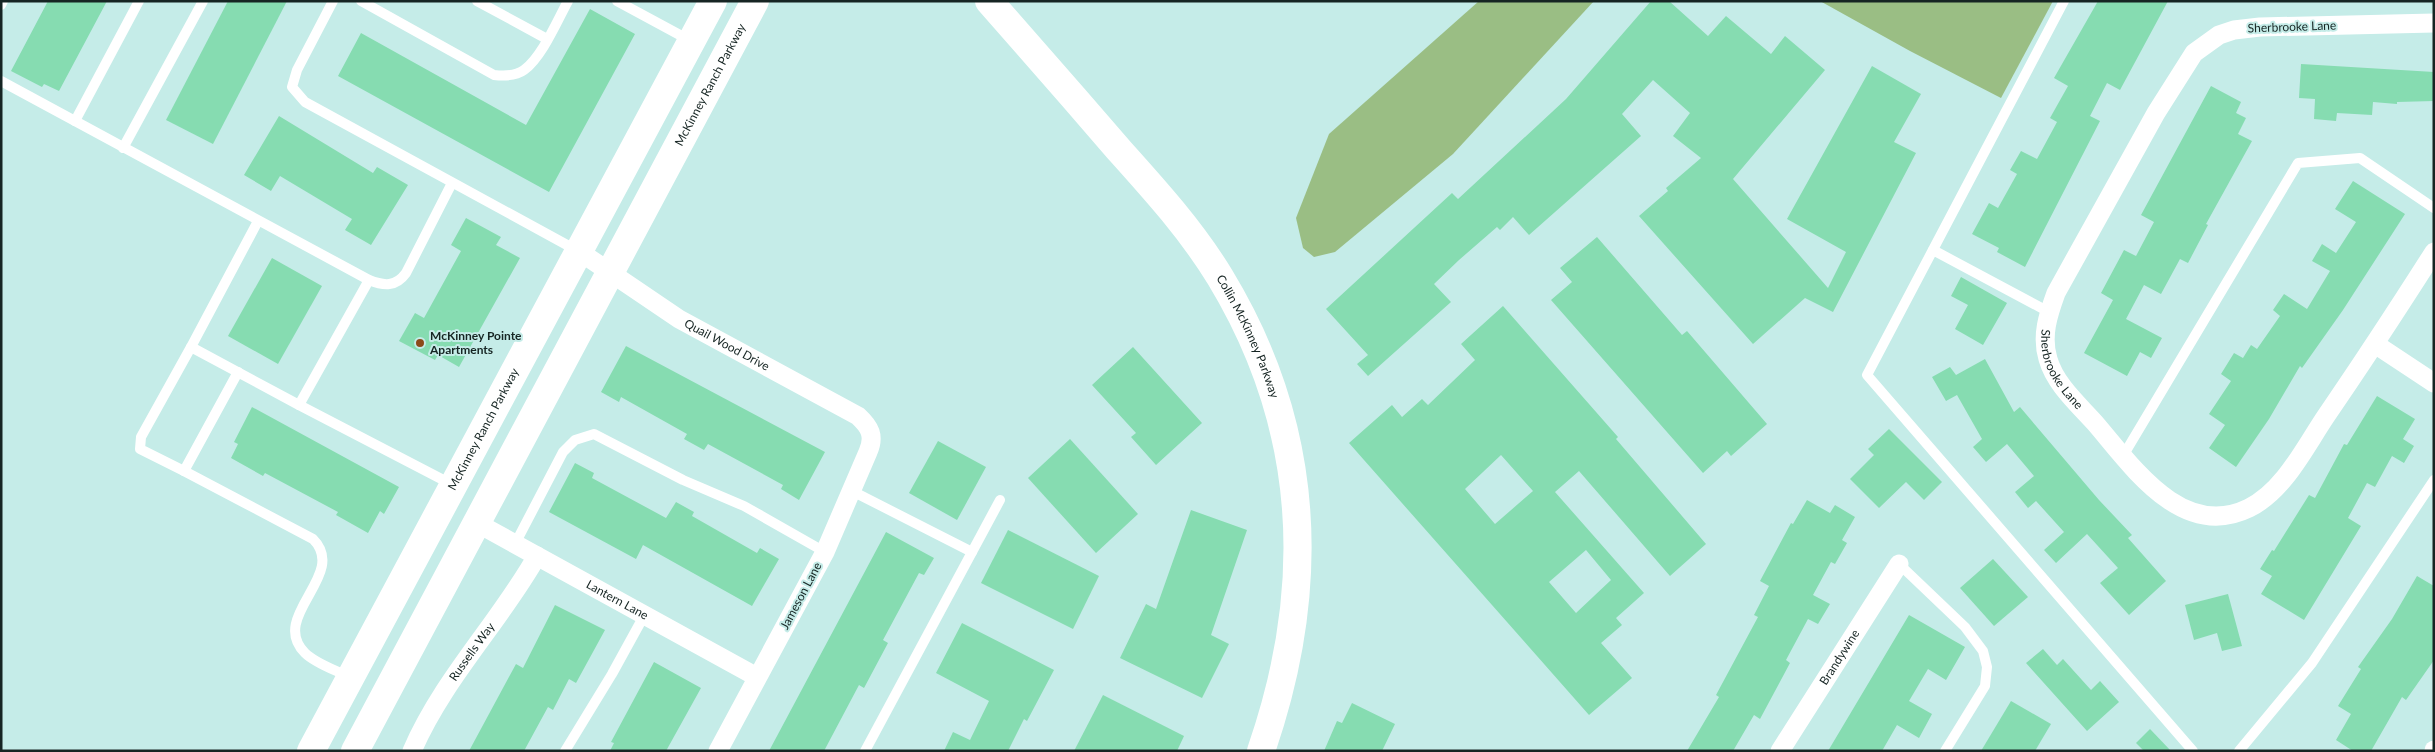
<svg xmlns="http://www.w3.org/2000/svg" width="2435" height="752" font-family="Lato,sans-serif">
  <rect width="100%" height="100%" fill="#c5ece8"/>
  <g fill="#9abe84">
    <path d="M1479,1H1594L1453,154L1335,252L1314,257L1303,248L1296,218L1329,134Z"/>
    <path d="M1820,1H2053L2001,98L1910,51Z"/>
  </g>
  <g fill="#86dcb1" fill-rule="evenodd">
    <path d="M48,1H107L59,91L44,84L42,87L11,71Z"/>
    <path d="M228,1H287L213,144L166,120Z"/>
    <path d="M1651,1H1669L1708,36L1726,16L1771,54L1785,36L1825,70L1733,179L1828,288L1846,252L1787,219L1872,66L1921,94L1894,142L1916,153L1833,312L1805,298L1753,344L1639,216L1668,191L1666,188L1701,158L1673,136L1690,113L1653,80L1622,114L1641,136L1529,235L1513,217L1500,230L1497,227L1459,260L1434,284L1451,302L1368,376L1357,364L1368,355L1326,309L1452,193L1458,199L1566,99Z"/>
    <path d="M2098,1H2168L2120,90L2107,83L2090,116L2100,121L2025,267L1997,252L1999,248L1972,234L1989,203L1998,208L2017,174L2010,170L2021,151L2037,159L2057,122L2050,118L2068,86L2054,78Z"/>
    <path d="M590,9L635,34L549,192L338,76L361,33L526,125Z"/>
    <path d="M2301,64L2434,72V101L2397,102V104L2373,102L2372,115L2337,113L2336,121L2314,119L2315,99L2299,98Z"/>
    <path d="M2211,86L2241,102L2236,113L2246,118L2238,134L2252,141L2206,224L2208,225L2188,263L2180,259L2161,294L2144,285L2126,319L2162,338L2151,358L2140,352L2127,376L2084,353L2113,300L2101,293L2124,250L2136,256L2154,222L2141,215Z"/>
    <path d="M279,116L373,173L377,167L408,185L371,245L345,230L352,219L280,176L271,191L244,175Z"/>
    <path d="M2353,181L2405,214L2343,310L2302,368L2300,366L2269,419L2236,467L2209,448L2225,425L2209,414L2231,381L2221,374L2234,353L2243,358L2251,345L2257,349L2280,316L2273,310L2284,294L2307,309L2330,271L2312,261L2322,244L2336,253L2356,222L2335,209Z"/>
    <path d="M466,218L501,237L496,245L520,258L459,367L438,355L435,360L399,341L415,313L424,318L461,251L451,245Z"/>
    <path d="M1597,237L1682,335L1687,331L1767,424L1731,456L1727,451L1703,473L1551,300L1572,282L1560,268Z"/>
    <path d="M272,258L322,286L278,364L228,336Z"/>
    <path d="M1961,277L2007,303L1983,345L1955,329L1968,305L1951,296Z"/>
    <path d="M1503,306L1618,437L1616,439L1706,544L1670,576L1579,471L1555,492L1644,593L1616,618L1622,625L1601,643L1632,678L1589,715L1349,443L1392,405L1402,417L1422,399L1428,405L1475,360L1461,344ZM1501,455L1533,491L1495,524L1465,489ZM1586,550L1611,580L1576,613L1549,582Z"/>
    <path d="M626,346L825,452L799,500L781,489L783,485L708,444L704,450L684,439L687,434L621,397L619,402L601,392Z"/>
    <path d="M1133,347L1202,423L1156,465L1131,437L1136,433L1092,385Z"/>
    <path d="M1985,359L2014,412L2020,407L2099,500L2132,535L2128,538L2166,581L2129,615L2100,583L2118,568L2087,534L2056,563L2044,550L2064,532L2036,501L2028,508L2015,492L2034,476L2007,444L1986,462L1973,447L1982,439L1957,395L1946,401L1932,377L1950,367L1956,375Z"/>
    <path d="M2377,396L2415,419L2403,439L2414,446L2404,463L2392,456L2375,487L2367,483L2348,518L2361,526L2304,620L2261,594L2272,576L2260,569L2272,550L2274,551L2309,495L2315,498L2344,444L2347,445Z"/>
    <path d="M252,407L399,487L384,514L380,511L368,533L336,515L338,512L265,473L263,476L231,458L238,444L234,442Z"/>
    <path d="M1889,429L1942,482L1924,500L1906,482L1879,508L1850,479L1874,455L1868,449Z"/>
    <path d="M1070,439L1138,514L1096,553L1028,478Z"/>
    <path d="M938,441L986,467L957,520L909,493Z"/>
    <path d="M575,463L594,473L592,478L666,518L676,502L694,512L692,516L757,553L760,548L779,559L752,606L643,545L636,559L549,512Z"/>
    <path d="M1807,500L1830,513L1835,505L1855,517L1842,540L1847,543L1835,564L1831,562L1813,595L1830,604L1818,624L1808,619L1786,660L1790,663L1760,719L1754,715L1733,751H1687L1719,697L1716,695L1758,617L1754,615L1769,586L1760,581L1791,523L1793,524Z"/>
    <path d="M1191,510L1247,530L1211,635L1229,644L1202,698L1120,658L1146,604L1156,609Z"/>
    <path d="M1008,530L1099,576L1073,629L981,583Z"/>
    <path d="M886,532L934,558L924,575L919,573L883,640L888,643L864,688L859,685L824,751H769Z"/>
    <path d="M1993,559L2028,597L1994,626L1960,588Z"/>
    <path d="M2417,576L2434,586V660L2406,700L2402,697L2371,751H2353L2336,740L2351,714L2338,706L2361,669L2358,667L2392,619Z"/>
    <path d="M2228,594L2242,646L2222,651L2217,633L2194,640L2185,605Z"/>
    <path d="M555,605L605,630L576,683L569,679L553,710L548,707L524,751H469L516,664L523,668Z"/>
    <path d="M1909,615L1965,647L1946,680L1928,669L1909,701L1932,714L1919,738L1897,725L1882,751H1828Z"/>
    <path d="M962,623L1054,670L1027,721L1024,719L1008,751H944L953,732L970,740L989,701L936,673Z"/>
    <path d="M2043,649L2057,665L2063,659L2091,690L2100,681L2119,702L2087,731L2026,663Z"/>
    <path d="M654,662L701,688L666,751H610L614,743L611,742Z"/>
    <path d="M1103,695L1184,736L1177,751H1074Z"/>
    <path d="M2011,701L2051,724L2035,751H1981Z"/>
    <path d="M1352,703L1395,724L1382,751H1324L1337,721L1342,723Z"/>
    <path d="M2150,729L2171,751H2144L2136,743Z"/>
  </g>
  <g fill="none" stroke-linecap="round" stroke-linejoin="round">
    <g stroke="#fff" stroke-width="10">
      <path d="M333,1L297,70L292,87L305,102L578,251"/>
      <path d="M361,1L494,75C503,76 516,76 524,70C542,57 557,21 568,1"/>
      <path d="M477,1L547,39"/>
      <path d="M617,1L691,41"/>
      <path d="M2064,1L1867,375L2193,751"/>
      <path d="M1,5L3,1"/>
      <path d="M1,81L369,280C384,286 396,287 406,273L452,183"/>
      <path d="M75,121L139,1"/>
      <path d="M123,148L203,1"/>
      <path d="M258,221L191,347L299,405"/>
      <path d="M1933,250L2049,312"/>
      <path d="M369,280L299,405L453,485"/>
      <path d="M238,372L184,471L313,539C349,575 268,616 305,653C316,664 336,670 349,677"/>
      <path d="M2123,456L2298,163L2360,158L2434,208"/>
      <path d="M184,471L140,449L141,437L191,347"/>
      <path d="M852,491L972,552"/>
      <path d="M515,544L563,452L575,440L594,434L683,480L744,506L825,552"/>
      <path d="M1899,564L1965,627L1983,651L1987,667L1985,686L1945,751"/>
      <path d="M565,751L612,674L645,614"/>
      <path d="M865,751L1000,500"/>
      <path d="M2239,751L2312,663L2434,480"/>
    </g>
    <g stroke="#fff" stroke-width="19">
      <path id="s1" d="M2434,23L2260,27L2234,30L2219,35L2194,53L2156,113L2056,293C2048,315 2041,336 2048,359C2055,384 2078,404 2095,423C2132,466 2182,541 2249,508C2284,491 2305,447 2326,416C2363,362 2399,307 2434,252"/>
      <path id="s2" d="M580,252L679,319L858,416C870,427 875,436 868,452L825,552L718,751"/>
      <path d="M2375,344L2434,383"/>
      <path id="s3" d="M477,523L757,677"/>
      <path id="s4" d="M412,751C443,679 499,623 537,556"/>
      <path id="s5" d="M1780,751L1899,564"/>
      <path d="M2434,751V750"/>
    </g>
    <g stroke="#fff" stroke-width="28">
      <path id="s6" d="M989,1C1033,51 1076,100 1119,150C1155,190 1192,231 1220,277C1311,427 1318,587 1261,751"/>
      <path id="s7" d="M311,751L713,1"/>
      <path id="s8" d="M355,751L755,1"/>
    </g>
  </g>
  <circle fill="#8c4a19" stroke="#c5ece8" stroke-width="2" cx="420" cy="343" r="5"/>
  <g text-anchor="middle" stroke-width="4" stroke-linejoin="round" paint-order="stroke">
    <g font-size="12" fill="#162523" stroke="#c5ece8">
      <text transform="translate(2292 27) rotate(-2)" y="4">Sherbrooke Lane</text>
      <text dy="4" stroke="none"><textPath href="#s8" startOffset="755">McKinney Ranch Parkway</textPath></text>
      <text dy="4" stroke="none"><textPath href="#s6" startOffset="426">Collin McKinney Parkway</textPath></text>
      <text dy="4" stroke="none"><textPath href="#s2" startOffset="174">Quail Wood Drive</textPath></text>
      <text dy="4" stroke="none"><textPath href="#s1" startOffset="606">Sherbrooke Lane</textPath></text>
      <text dy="4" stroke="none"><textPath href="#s7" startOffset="365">McKinney Ranch Parkway</textPath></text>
      <text transform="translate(801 596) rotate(-62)" y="4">Jameson Lane</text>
      <text dy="4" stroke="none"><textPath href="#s3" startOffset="160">Lantern Lane</textPath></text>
      <text dy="4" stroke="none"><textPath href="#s4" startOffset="116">Russells Way</textPath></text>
      <text dy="4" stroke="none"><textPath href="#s5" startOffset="111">Brandywine</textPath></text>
    </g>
    <g font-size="12" font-weight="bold" fill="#162523" stroke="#c5ece8" text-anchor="start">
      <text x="430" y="340">McKinney Pointe<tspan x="430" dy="14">Apartments</tspan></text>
    </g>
  </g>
  <rect width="2435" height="752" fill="none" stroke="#162523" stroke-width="5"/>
</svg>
